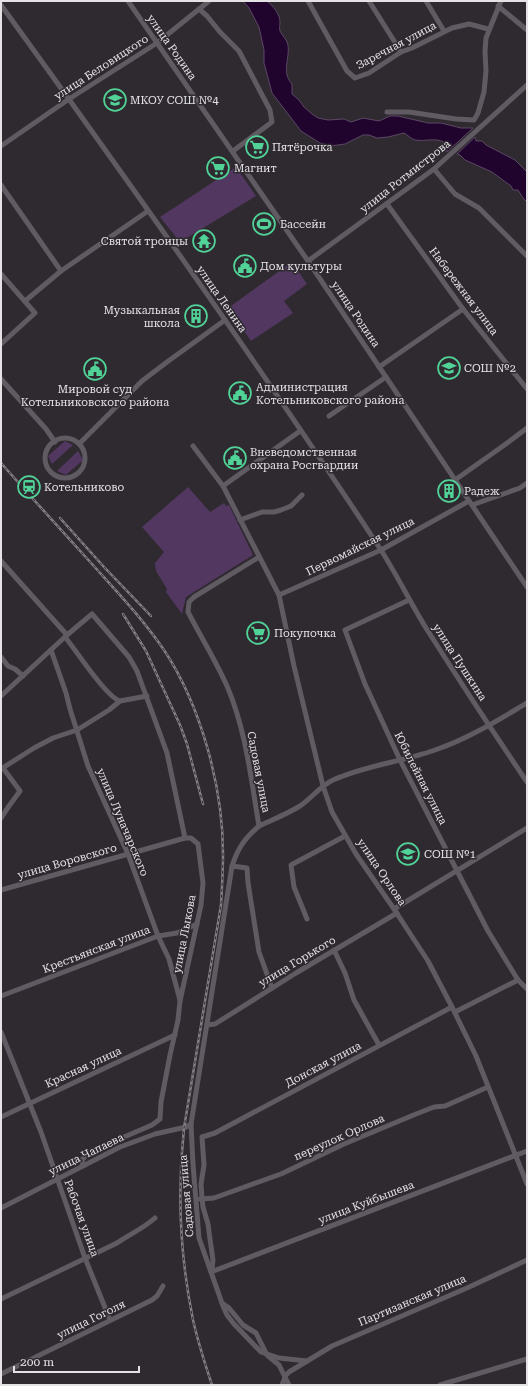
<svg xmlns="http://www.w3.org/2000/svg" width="528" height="1386" font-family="'Roboto Serif',serif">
  <rect width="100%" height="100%" fill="#2e2a30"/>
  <g fill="#523760">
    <path d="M236,167L256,196L180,242L160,217Z"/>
    <path d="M292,262L307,284L284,301L293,313L251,341L228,308Z"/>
    <path d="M65,441L73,445L52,464L48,456Z"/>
    <path d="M78,451L83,460L66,475L57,471Z"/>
    <path d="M188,487L210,512L224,503L226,506L229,505L253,555L186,597L182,614L166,592L167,589L156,571L155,563L164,552L142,527Z"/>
  </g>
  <g fill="#21042e" stroke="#5c4765">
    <path d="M243,1H267C273,6 280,14 280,22C280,25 279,28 280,31C282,36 287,39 288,45C290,59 281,72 292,84V94L299,100L304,107L312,114L318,118L328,120L344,119L351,122L363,118L379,121L390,116H398L428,123H441L461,128H473L447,152V145C440,136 426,142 415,140C411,139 408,135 404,133L388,137L377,138L369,135H363L345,144L330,146L320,143L301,131L272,93L264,63V50L259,27L249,8Z"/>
    <path d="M475,137L476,141H482L486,145L515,160L527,172V202L523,198L518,190H513L511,186L492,172L465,160L460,155L457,154Z"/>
  </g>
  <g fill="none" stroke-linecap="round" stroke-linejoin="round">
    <g stroke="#605b62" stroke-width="5">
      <path d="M128,1L308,261L527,587"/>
      <path d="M308,1L347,71L355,78L369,73L401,52L412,48L452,28L469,24L488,29"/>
      <path d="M369,1L401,52"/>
      <path d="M426,1L444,31"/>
      <path d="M1,5C130,183 258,363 379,547C396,573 410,602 426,628C459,680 493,732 527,782"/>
      <path d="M498,6L527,30"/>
      <path d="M199,9L207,16L220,32L239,51L270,110L272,122L233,151"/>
      <path d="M387,112H409L456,119L474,120L478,113L484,92L486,71L485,51L486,38L501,1"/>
      <path d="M1,146L69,99L157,43L209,1"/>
      <path d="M434,169L455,194L479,208L527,256"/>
      <path d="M1,185L61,271"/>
      <path d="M387,204L463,309L527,389"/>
      <path d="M308,261L434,169L527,85"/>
      <path d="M1,274L35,313L1,344"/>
      <path d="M25,301L61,271L148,211"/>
      <path d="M379,367L463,309"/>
      <path d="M1,379L46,429L55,442"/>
      <path d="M329,416L386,377"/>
      <circle cx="65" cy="458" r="20"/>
      <path d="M79,444L142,381L167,362L225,320"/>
      <path d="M193,446L223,486L279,595L294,666L323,786L332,812L356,854L394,909L428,961L452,1007L476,1056L527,1184"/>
      <path d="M455,480L503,446L527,428"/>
      <path d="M223,486L300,431"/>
      <path d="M472,505L520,488L527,483"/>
      <path d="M240,520L262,512H274L281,510L291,506L302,495"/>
      <path d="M1,561L67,635"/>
      <path d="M279,595L381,550L469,501"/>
      <path d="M409,600L345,630L365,684L400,760L488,931L518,980L527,989"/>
      <path d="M65,637C76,650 106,697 120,701"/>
      <path d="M51,650L66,693L70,709L88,766L128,854L158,936L169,959L180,1000"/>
      <path d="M1,657L8,666L15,669L23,676"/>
      <path d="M1,696L67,635L92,614L129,657L137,671L167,753L185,838"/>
      <path d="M1,769L34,748L53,738L77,730L109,710L120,701L147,696"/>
      <path d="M1,818L9,806L20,791L3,768"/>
      <path d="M259,826C251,779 246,730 227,686C216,661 201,637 188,612L189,602L194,597L259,557"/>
      <path d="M232,866L247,868L248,883L259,952L272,988"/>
      <path d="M1,890L185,838H191L198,844L203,883L201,905L180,1001L178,1020L170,1055L161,1102L160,1119L152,1125L89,1152L82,1160L83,1166"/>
      <path d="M394,909L527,828"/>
      <path d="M307,919L294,887L291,865L345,836"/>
      <path d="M334,950L345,973L354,1000L379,1045"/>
      <path d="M1,996L158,936L177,933L197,924"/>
      <path d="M455,1012L518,980"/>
      <path d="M207,1025L215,1024L296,973L397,913"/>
      <path d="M1,1032L41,1132L85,1258L110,1320"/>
      <path d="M1,1117L175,1035"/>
      <path d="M200,1199L214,1198L281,1174L344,1144L416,1114L434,1107L445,1106L488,1087"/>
      <path d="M1,1208L120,1147L155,1134L186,1127L191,1124"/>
      <path d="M212,1269L213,1260L210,1239L208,1224L203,1207L202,1198L201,1184L204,1165L202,1137L215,1133L452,1007"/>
      <path d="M211,1272L527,1151"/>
      <path d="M1,1299L117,1243C130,1234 144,1228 155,1218"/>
      <path d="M222,1303L229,1308L243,1325L256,1333L267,1355L279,1365L289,1385"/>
      <path d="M307,1361L279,1358L261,1352L234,1324L227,1315L223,1306L199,1238L193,1164L191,1124L232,866C238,848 244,839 259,826C272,820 287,814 300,806C312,798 320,786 333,780C366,765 402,762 435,750C468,739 498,720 527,703"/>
      <path d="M1,1374L152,1300L157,1296L163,1286"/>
      <path d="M282,1385L286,1375L289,1372L332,1346L467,1288L527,1260"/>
      <path d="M440,1385L527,1359"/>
    </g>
    <g stroke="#837f84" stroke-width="2.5">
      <g id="rail">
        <path d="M1,463C31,497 62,531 92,564C117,592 143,619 164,650C201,706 223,787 223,854C223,871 222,888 221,905L184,1128C177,1192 180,1256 193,1320C198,1342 205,1364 212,1385"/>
        <path d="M60,518L104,567L151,616"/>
        <path d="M123,614L146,651L180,725L187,744L203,804"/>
      </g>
    </g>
    <use href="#rail" stroke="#2e2a30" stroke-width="1" stroke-dasharray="3" stroke-linecap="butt"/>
  </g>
  <defs>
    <g id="school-ring" transform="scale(1.15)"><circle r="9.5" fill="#2e2a30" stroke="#51d398" stroke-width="1.5"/><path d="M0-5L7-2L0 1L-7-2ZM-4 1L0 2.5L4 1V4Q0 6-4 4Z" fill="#51d398"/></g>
    <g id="supermarket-ring" transform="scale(1.15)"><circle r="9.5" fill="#2e2a30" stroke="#51d398" stroke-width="1.5"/><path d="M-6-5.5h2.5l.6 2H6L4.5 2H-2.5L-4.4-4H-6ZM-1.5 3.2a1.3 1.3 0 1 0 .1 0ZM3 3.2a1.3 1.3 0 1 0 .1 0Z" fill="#51d398"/></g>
    <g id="stadium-ring" transform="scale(1.15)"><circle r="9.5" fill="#2e2a30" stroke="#51d398" stroke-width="1.5"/><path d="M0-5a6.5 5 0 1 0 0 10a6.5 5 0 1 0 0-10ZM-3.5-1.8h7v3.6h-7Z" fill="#51d398"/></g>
    <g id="temple-ring" transform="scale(1.15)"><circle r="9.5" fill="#2e2a30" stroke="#51d398" stroke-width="1.5"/><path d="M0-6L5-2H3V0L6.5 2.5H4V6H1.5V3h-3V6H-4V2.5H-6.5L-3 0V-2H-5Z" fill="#51d398"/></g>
    <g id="civic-ring" transform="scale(1.15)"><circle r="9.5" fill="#2e2a30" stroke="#51d398" stroke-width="1.5"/><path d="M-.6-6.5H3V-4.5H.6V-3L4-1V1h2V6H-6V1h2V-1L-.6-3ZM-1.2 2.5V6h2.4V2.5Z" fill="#51d398"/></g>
    <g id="building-ring" transform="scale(1.15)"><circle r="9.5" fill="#2e2a30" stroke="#51d398" stroke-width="1.5"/><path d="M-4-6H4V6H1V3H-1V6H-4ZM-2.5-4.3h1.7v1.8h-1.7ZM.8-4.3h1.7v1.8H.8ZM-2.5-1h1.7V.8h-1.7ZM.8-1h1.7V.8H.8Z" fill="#51d398"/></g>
    <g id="station-ring" transform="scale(1.15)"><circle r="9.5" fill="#2e2a30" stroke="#51d398" stroke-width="1.5"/><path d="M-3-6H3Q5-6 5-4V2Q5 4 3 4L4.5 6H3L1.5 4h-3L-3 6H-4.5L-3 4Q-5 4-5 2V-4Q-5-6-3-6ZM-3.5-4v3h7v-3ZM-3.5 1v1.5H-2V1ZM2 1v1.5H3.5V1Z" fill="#51d398"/></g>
  </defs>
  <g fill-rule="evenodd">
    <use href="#school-ring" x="115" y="100"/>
    <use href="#supermarket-ring" x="257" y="147"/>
    <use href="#supermarket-ring" x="218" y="168"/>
    <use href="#stadium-ring" x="264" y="224"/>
    <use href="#temple-ring" x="204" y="241"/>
    <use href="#civic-ring" x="245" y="266"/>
    <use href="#building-ring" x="196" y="316"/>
    <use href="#school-ring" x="449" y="368"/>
    <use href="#civic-ring" x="95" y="369"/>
    <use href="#civic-ring" x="240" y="393"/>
    <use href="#civic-ring" x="235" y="458"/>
    <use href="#station-ring" x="29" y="487"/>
    <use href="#building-ring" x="449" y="491"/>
    <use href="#supermarket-ring" x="258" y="633"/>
    <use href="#school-ring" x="408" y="854"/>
  </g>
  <g text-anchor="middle" stroke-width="3" stroke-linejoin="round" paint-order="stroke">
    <g font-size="11" fill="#e5e2e6" stroke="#2e2a30">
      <text transform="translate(396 45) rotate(-28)" y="4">Заречная улица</text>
      <text transform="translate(172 47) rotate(55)" y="4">улица Родина</text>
      <text transform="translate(101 67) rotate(-33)" y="4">улица Беловицкого</text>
      <text transform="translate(405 176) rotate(-38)" y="4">улица Ротмистрова</text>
      <text transform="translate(464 291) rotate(53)" y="4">Набережная улица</text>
      <text transform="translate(222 299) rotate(55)" y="4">улица Ленина</text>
      <text transform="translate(356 314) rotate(56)" y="4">улица Родина</text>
      <text transform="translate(360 546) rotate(-26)" y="4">Первомайская улица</text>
      <text transform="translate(460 662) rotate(57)" y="4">улица Пушкина</text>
      <text transform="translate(259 772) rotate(79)" y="4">Садовая улица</text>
      <text transform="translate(421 778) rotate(63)" y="4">Юбилейная улица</text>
      <text transform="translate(123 822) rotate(67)" y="4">улица Луначарского</text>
      <text transform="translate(67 861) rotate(-16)" y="4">улица Воровского</text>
      <text transform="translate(382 872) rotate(56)" y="4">улица Орлова</text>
      <text transform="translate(184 934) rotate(-79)" y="4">улица Лыкова</text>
      <text transform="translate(96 949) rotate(-21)" y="4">Крестьянская улица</text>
      <text transform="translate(297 961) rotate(-31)" y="4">улица Горького</text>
      <text transform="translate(323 1064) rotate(-28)" y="4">Донская улица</text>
      <text transform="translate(83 1067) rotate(-25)" y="4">Красная улица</text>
      <text transform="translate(339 1137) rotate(-24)" y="4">переулок Орлова</text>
      <text transform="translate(86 1154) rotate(-26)" y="4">улица Чапаева</text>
      <text transform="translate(186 1196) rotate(-95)" y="4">Садовая улица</text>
      <text transform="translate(366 1202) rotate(-21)" y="4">улица Куйбышева</text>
      <text transform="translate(82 1218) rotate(70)" y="4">Рабочая улица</text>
      <text transform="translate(412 1300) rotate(-23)" y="4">Партизанская улица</text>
      <text transform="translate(91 1319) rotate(-26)" y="4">улица Гоголя</text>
    </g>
    <g font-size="11" fill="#e5e2e6" stroke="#2e2a30" text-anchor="start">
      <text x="130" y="104">МКОУ СОШ №4</text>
      <text x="272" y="151">Пятёрочка</text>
      <text x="234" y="172">Магнит</text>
      <text x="280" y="228">Бассейн</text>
      <text x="188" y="245" text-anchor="end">Святой троицы</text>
      <text x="260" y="270">Дом культуры</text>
      <text x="180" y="314" text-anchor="end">Музыкальная<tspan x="180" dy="13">школа</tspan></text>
      <text x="464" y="372">СОШ №2</text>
      <text x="256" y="391">Администрация<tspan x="256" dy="13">Котельниковского района</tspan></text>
      <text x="95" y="393" text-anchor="middle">Мировой суд<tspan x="95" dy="13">Котельниковского района</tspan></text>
      <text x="250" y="456">Вневедомственная<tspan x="250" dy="13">охрана Росгвардии</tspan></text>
      <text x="44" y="491">Котельниково</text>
      <text x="464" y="495">Радеж</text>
      <text x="274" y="637">Покупочка</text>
      <text x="424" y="858">СОШ №1</text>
    </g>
  </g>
  <rect width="528" height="1386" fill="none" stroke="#e5e2e6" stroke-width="4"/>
  <path d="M14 1366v6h125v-6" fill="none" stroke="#e5e2e6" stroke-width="2"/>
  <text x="20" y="1366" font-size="12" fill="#e5e2e6" stroke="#2e2a30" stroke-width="3" paint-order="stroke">200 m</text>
</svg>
